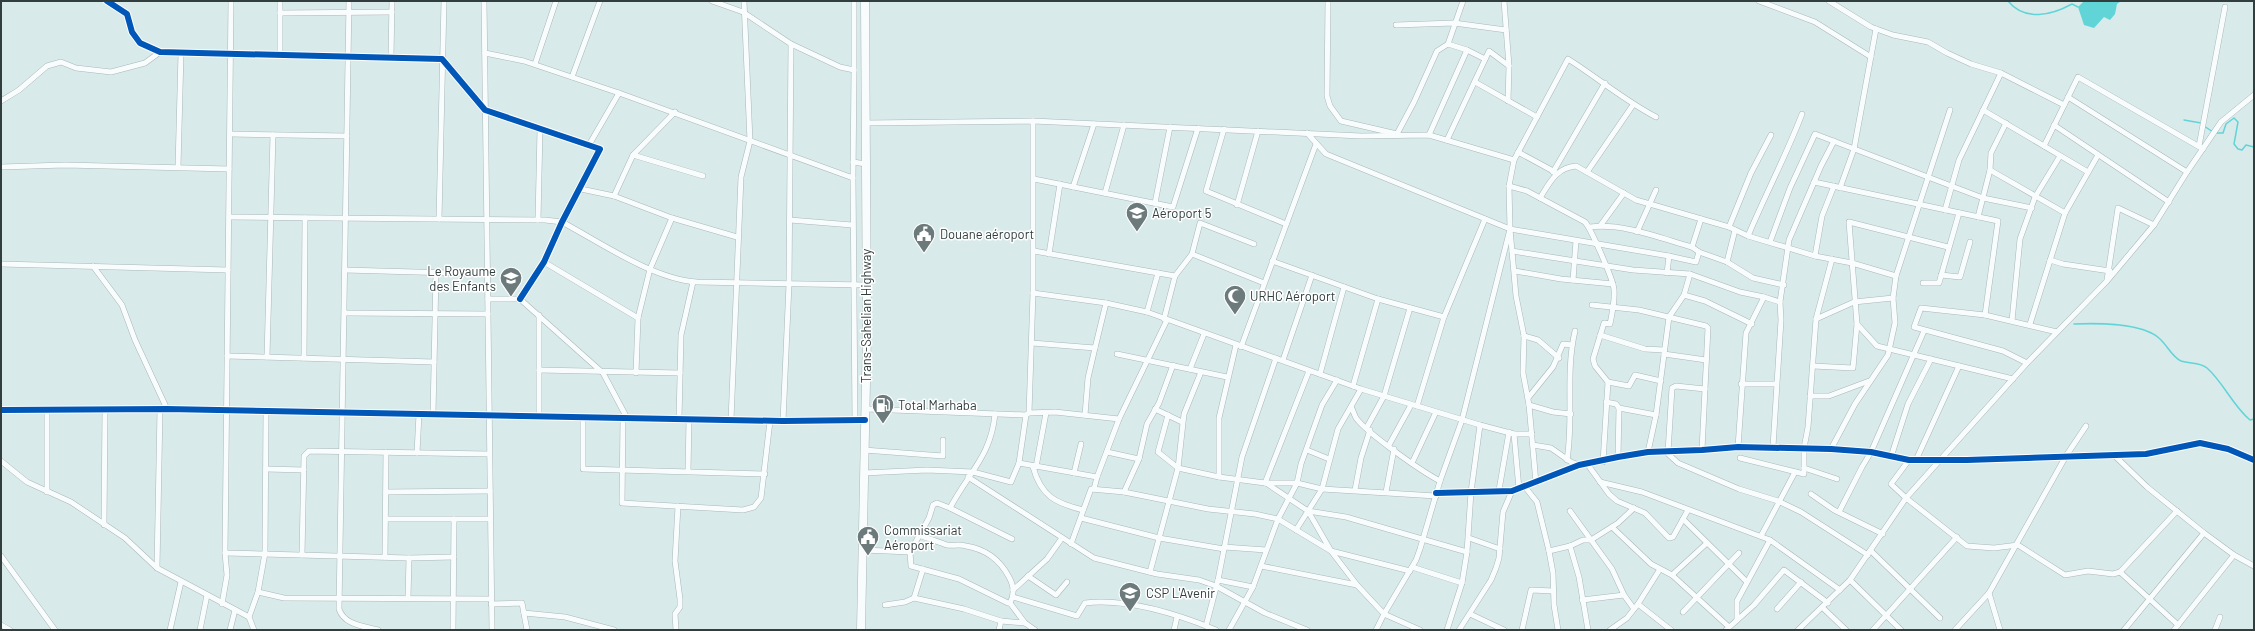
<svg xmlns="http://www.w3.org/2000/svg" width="2255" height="631" font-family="Barlow,sans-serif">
  <rect width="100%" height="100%" fill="#d9eaeb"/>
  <path fill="#61d4d7" d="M2084,1H2121L2117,4L2115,14L2110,20L2104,17L2094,28L2084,25L2078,7Z"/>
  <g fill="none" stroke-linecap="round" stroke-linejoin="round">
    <g stroke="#61d4d7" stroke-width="1.5">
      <path d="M2008,1C2025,22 2052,15 2072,4L2078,7"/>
      <path d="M2184,120L2201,123"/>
      <path d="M2204,126L2213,132"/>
      <path d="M2216,133H2223L2226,124L2234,118L2238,122L2234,144L2238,149L2242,150L2246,145L2254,147"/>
      <path d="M2074,324C2097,323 2143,323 2160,339C2167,345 2172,357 2181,361C2190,364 2200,362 2207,368C2224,383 2232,405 2250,420L2254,419"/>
    </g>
    <g stroke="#aab7b8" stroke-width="6">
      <g id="minor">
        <path d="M107,1L127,14L132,32L140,43L160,52L442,59L485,110L600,149L562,222L544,262L520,299"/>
        <path d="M349,1L339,609C344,625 364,626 378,630"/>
        <path d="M484,1L492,630"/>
        <path d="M1328,1L1327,96L1330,106L1341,121L1397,134L1414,102L1437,51L1448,44"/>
        <path d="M1463,1L1448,44L1467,50L1485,59"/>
        <path d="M1504,1L1509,66L1508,101"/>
        <path d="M1759,1L1815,22L1871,57"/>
        <path d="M1829,1L1871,27L1893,35L1928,42L1947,53L1971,64L2001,73L2064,105"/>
        <path d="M280,13L392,12"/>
        <path d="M1396,25L1454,23L1506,30"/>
        <path d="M485,53L524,61L619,93L853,178L854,70L840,67L791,44L743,12L712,1"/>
        <path d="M280,55V1"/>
        <path d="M391,57L392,1"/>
        <path d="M535,64L556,1"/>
        <path d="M854,70V1"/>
        <path d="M572,77L600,1"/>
        <path d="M1475,82L1537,117"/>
        <path d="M2068,97L2187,172"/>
        <path d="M1,101L19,90L47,66L61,62L76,68L111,72L145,63L160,52"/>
        <path d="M1983,110L2088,172"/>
        <path d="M1033,121L1361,136L1429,135L1514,160"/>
        <path d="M866,123L1033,121V293L1029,413"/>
        <path d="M2054,125L2169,202"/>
        <path d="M1224,129L1206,191L1286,224"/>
        <path d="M1307,133L1326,154L1510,229L1669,256L1696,262L1699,252"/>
        <path d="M230,134L347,136"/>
        <path d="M1429,135L1467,50"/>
        <path d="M1447,140L1489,51L1509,66"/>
        <path d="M589,145L619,93"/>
        <path d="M2044,146L2078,77L2203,149"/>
        <path d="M2199,146L2225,7"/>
        <path d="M1518,152L1555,172"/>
        <path d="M633,155L703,176"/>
        <path d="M853,162L866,164"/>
        <path d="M1,167L65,165L229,169"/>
        <path d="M178,167L181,53"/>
        <path d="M1990,170L2065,213"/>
        <path d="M1553,172L1605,83"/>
        <path d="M1587,172L1633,105"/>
        <path d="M853,178L855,420"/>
        <path d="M1034,179L1173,207L1198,128"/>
        <path d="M1814,182L1998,221L1985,315"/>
        <path d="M1509,186L1527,191L1585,222C1591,229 1614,281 1614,290C1615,302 1612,313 1610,324L1604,323L1593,359L1595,366L1608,382L1603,462"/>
        <path d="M1073,187L1094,124"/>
        <path d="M1840,188L1854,149L1876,29"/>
        <path d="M581,189L614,196L672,218L737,237"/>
        <path d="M1105,193L1124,125"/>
        <path d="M614,196L633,155L675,112"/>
        <path d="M1540,198C1550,182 1556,168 1576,166L1636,200L1729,227L1748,236L1815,256L1852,263L1896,276"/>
        <path d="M1155,203L1170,127"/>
        <path d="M1237,205L1258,131"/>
        <path d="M1945,210L1959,160L2001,73"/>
        <path d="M229,217L545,220L562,222C601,243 653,279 697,282L867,285"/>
        <path d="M1978,217L1990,170L1991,153L2006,123"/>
        <path d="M439,219L444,1"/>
        <path d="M538,220L540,129"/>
        <path d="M790,220L852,225"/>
        <path d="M1600,226L1624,193"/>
        <path d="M1590,227C1623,223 1660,238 1692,247L1699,252L1727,262L1753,278L1784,285"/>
        <path d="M1729,227L1751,173L1771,135"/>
        <path d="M1637,232L1656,190"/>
        <path d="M1748,236C1765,195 1786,156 1802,114"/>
        <path d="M1770,242L1790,188L1815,134L1983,198L2032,208"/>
        <path d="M1692,247L1701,219"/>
        <path d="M1034,251L1175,276L1164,319"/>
        <path d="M1512,251L1633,270L1690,274L1740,292L1764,297"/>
        <path d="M1049,254L1060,184"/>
        <path d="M1192,254L1264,283"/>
        <path d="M1815,256L1822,216L1834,186"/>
        <path d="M2050,260L2063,264L2110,271"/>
        <path d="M1272,261L1378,299L1444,317"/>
        <path d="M544,262L638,318"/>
        <path d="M1727,262L1735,230"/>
        <path d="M1,264L228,270"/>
        <path d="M93,266L122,305L135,340L167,409"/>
        <path d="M345,270L487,274"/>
        <path d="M1515,271L1561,279L1613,284"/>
        <path d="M1667,273L1669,256"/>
        <path d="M1941,275L1960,277L1970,242"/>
        <path d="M1175,276L1192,254L1200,223L1254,244"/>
        <path d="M1573,280L1576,241"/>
        <path d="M2107,280L2118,208L2154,225"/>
        <path d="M1923,283H1939L1959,213"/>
        <path d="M1033,293L1106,303L1147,312L1361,389L1480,425L1514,434H1532"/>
        <path d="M1684,295L1705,301L1752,324"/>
        <path d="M488,299H520L603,373L627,418"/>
        <path d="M1592,305L1639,310L1706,326L1708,328L1702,450"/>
        <path d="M1147,312L1158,273"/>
        <path d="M345,313L488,314"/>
        <path d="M1816,319L1854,302L1893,298"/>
        <path d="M2012,321L2020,239L2035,197L2060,156"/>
        <path d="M1857,324L1877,346L2013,379"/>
        <path d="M2030,324L2065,213L2098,155"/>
        <path d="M1600,335L1645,349L1664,350"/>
        <path d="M1524,336L1538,340L1559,358"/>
        <path d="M1032,343L1095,348L1106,303"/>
        <path d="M1241,347L1316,144"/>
        <path d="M1117,354L1227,377"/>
        <path d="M1664,354L1706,360"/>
        <path d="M227,356L434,362"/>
        <path d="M267,357L273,135"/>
        <path d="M304,358L305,218"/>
        <path d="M1283,360L1312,275"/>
        <path d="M2027,363L2003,351L1914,327L1921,308L1985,315L2057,332"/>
        <path d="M1813,366L1853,368L1857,324L1849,222L1948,247"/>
        <path d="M1190,369L1204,334"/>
        <path d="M539,370L680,373"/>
        <path d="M636,373L638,318L650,269L672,218"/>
        <path d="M1320,374L1344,287"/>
        <path d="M1608,382L1629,386L1635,375L1661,381"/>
        <path d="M1741,384H1776"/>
        <path d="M1353,386L1378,299"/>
        <path d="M1810,396H1829L1869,381"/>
        <path d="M1528,398L1553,367L1563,344L1572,345"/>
        <path d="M1606,402L1616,404L1619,408L1618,457"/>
        <path d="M1529,405L1553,412L1571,414"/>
        <path d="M1417,406L1444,317L1485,219"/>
        <path d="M1351,407C1353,410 1354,414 1356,418C1368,434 1421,471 1440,481"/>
        <path d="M1619,408L1656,415"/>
        <path d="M866,409L1026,415L1029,413L1055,412L1119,419"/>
        <path d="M1155,409L1182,422"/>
        <path d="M1,410L167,409L783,421L865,420"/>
        <path d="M433,414L436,273"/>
        <path d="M995,414C991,456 969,472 950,508L1012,539"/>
        <path d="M1026,415L1019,463L1097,477L1094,489"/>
        <path d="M1085,415L1088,378L1095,348"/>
        <path d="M1168,415L1158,452L1178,468L1219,477L1265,483H1297L1322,489L1436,496"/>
        <path d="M539,417V315"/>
        <path d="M583,418V469L765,474"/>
        <path d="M623,418L622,503L743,510L754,507L761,498L770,421"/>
        <path d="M679,419L681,335L693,282"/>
        <path d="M731,420L741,177L750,141L744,1"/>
        <path d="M783,421L789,284L791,44"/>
        <path d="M1367,427L1384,396L1410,308"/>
        <path d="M1514,434L1519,489"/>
        <path d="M1389,445L1411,405"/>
        <path d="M1533,445L1551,448L1571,462L1579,465"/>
        <path d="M1738,447L1746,333L1764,297L1780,302"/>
        <path d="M1773,447L1781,320L1780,302L1789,240L1821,166L1834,141"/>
        <path d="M1831,449L1855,404L1888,355L1895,323L1893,298L1896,276L1950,110"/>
        <path d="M864,450L943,456V440"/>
        <path d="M1307,450L1329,459"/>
        <path d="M1107,452L1139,459"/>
        <path d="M1648,452L1656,415L1669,317L1684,295L1690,274"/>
        <path d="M1666,452L1678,463L1739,489L1778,501L1801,512L1868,555"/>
        <path d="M1668,452L1672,388L1676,386L1705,389"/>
        <path d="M417,453L419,414"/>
        <path d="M2114,455L2147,487L2204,533L2234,555L2254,566"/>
        <path d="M1891,457L1908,404L1931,359"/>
        <path d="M1740,458L1804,474V448L1808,427L1816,319L1832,259"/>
        <path d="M1567,460C1574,417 1565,373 1575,331"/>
        <path d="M1909,460L1891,484L1906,498L1967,546L1994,548L2018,545L2065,575L2088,571L2113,574L2120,572L2177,511"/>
        <path d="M1916,460L1959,366"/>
        <path d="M1,461L27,482L71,502L125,538L157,568L249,617"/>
        <path d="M1412,463L1436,412"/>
        <path d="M1588,465L1609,494L1617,501L1645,513L1669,538L1673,537L1688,510"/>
        <path d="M1033,467C1041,496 1055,503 1083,510"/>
        <path d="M1036,467L1046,413"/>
        <path d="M1804,468L1837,479"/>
        <path d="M266,469L304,470"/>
        <path d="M688,471L689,419"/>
        <path d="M864,473L927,470L973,472L1011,482L1019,463"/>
        <path d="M1074,473L1081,444"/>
        <path d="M968,477L1094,558L1157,574L1199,580L1216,586L1265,613L1307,630"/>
        <path d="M1097,477L1119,419L1167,320"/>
        <path d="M1219,477V418L1236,345"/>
        <path d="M1600,482L1642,492L1770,540L1840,590"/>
        <path d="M1265,483L1309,371"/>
        <path d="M1266,483L1308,511L1331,551L1410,571"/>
        <path d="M1536,483L1529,405L1523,373L1524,336L1516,296L1510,229L1509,186L1514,160L1568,59C1598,78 1625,101 1656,117"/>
        <path d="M1525,487L1537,502L1549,551L1553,573L1554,605L1558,630"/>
        <path d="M1355,490L1361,458L1370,430"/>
        <path d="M1499,490L1509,432"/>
        <path d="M47,492V410"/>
        <path d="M386,492L490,491"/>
        <path d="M1124,492L1139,459L1147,424L1159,403L1173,365"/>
        <path d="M1386,492L1394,449"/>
        <path d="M1436,493L1512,491L1579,465L1618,457L1648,452L1702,450L1738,447L1831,449L1871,452L1909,460H1967L2146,454L2200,443L2228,449L2254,460"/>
        <path d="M1811,494L1834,510L1883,534"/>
        <path d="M1308,511L1346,517L1467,552"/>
        <path d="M1570,511L1612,569L1624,595L1634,609"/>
        <path d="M1839,512L1862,467L1871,452L1924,331"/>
        <path d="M1081,518L1159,538L1224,549"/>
        <path d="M386,519H490"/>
        <path d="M1683,519L1747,582"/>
        <path d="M104,525L105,410"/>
        <path d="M1612,527L1651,564L1672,575L1729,627"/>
        <path d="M1296,530L1322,489L1338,429L1361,389"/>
        <path d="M1761,536L1795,472"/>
        <path d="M1469,538L1500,549"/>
        <path d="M1071,544L1091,489L1124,492L1208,509L1255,514L1278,519L1331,551L1357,585L1384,614L1416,560L1420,549L1440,481L1462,420L1510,229"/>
        <path d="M1570,546L1579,577L1588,630"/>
        <path d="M1224,547L1266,550"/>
        <path d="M863,550L910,552L929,518L933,505L937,503L950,508"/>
        <path d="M1549,551L1570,546L1583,540H1591L1618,523L1634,508"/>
        <path d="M1871,551L1940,618"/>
        <path d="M910,552L911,566L959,579L1008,603H1010C1015,594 1014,586 1009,577C1000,560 985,549 966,546C960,544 953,546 947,545C938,542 928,538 918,535"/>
        <path d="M225,553L409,558L454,557"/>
        <path d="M302,555L304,456L309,451L489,454"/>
        <path d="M1,556L55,630"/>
        <path d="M385,557L386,452"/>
        <path d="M1261,566L1357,585"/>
        <path d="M1412,567L1462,583"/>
        <path d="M157,568L160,409"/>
        <path d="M923,569L914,598L964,609L1001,621"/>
        <path d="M1150,572L1178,468L1184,414L1201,372"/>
        <path d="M2120,572L2178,625"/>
        <path d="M1672,575L1707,543"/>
        <path d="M1028,576L1056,595L1067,582"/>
        <path d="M1218,580L1253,587"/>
        <path d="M1850,580L1901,630"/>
        <path d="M1013,590L1047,559L1062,538"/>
        <path d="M258,592L284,598L491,599"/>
        <path d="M1989,593L2000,630"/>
        <path d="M1013,597L1077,616L1085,603C1128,598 1177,614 1216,630"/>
        <path d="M408,598L409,558"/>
        <path d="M1582,600L1624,595"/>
        <path d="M1010,603L1025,623L1035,630"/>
        <path d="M222,604L227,575L225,553L231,1"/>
        <path d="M491,604L522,603L527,630"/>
        <path d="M1638,604L1671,630"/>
        <path d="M885,605L905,602L914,598"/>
        <path d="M1823,608L1846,630"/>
        <path d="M1777,609L1801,582"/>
        <path d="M1683,612L1739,553"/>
        <path d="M524,613L565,617L614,630"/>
        <path d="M1470,614L1504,630"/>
        <path d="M1737,620V601L1770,540"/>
        <path d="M1,625L10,630"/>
        <path d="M1206,626L1218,580L1242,457L1276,358"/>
        <path d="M170,630L181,582"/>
        <path d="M200,630L207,595"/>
        <path d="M230,630L235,610"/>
        <path d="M254,630L249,617L258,592L265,553L266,412"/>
        <path d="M453,630L454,519"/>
        <path d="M676,630L675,614L680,607V599L675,561L678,506"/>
        <path d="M999,630L1001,621L1025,623"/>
        <path d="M1174,630L1177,617"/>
        <path d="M1229,630L1253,587L1278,519L1297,483L1301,464L1322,405L1337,380"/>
        <path d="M1376,630L1384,614L1420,630"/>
        <path d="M1447,630L1462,583L1467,552L1471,492L1480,425"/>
        <path d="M1459,630L1491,580L1496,568L1499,558L1503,512L1512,491"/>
        <path d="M1522,630L1531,590L1553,591"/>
        <path d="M1610,630L1627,618L1638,604L1660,569"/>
        <path d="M1726,630L1754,605L1784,570L1828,603"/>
        <path d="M1798,630L1850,580L1906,498L2027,363L2107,281L2154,225L2187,172L2221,122L2254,95"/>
        <path d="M1873,630L1957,537"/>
        <path d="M1955,630L1989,593L2066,456L2086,426"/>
        <path d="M2124,630L2204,533"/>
        <path d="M2174,630L2234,555"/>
        <path d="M2215,630L2220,617"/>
      </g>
    </g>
    <g stroke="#aab7b8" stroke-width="9">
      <path id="trunk" d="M861,630L867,332L865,1"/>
    </g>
    <use href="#minor" stroke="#f9fcfc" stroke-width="5"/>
    <use href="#trunk" stroke="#f9fcfc" stroke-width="8"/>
    <g stroke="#fff" stroke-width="8">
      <g id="cycleway">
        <path d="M107,1L127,14L132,32L140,43L160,52L442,59L485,110L600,149L562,222L544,262L520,299"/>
        <path d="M1,410L167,409L783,421L865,420"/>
        <path d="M1436,493L1512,491L1579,465L1618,457L1648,452L1702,450L1738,447L1831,449L1871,452L1909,460H1967L2146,454L2200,443L2228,449L2254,460"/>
      </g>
    </g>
    <use href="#cycleway" stroke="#0057b8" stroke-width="6"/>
  </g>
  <defs>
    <g id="school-pin" transform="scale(1.15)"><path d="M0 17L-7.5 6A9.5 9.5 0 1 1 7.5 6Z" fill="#6c7a7b" stroke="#fff"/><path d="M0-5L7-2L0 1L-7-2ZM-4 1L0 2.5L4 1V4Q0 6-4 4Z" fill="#fff"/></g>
    <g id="civic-pin" transform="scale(1.15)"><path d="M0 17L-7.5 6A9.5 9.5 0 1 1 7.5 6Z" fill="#6c7a7b" stroke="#fff"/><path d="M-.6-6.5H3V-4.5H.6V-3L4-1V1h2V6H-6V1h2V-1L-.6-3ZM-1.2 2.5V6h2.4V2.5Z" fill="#fff"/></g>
    <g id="mosque-pin" transform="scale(1.15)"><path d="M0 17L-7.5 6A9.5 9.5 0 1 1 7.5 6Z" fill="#6c7a7b" stroke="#fff"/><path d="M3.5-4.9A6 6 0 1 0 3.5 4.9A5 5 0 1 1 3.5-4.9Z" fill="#fff"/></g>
    <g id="fuel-pin" transform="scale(1.15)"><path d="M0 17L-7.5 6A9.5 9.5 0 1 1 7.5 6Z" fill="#6c7a7b" stroke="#fff"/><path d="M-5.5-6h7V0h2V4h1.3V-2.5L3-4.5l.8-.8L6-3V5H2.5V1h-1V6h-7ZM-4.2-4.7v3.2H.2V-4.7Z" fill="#fff"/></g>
  </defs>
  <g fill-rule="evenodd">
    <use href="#school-pin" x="1137" y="213"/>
    <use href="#civic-pin" x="924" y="234"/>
    <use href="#school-pin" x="511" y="278"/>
    <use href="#mosque-pin" x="1235" y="296"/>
    <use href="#fuel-pin" x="883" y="405"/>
    <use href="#civic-pin" x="868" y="537"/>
    <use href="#school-pin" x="1130" y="593"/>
  </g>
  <g text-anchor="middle" stroke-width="3" stroke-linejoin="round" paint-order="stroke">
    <g font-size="13" fill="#323e3e" stroke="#fff" text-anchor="start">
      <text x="1152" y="218">Aéroport 5</text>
      <text x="940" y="239">Douane aéroport</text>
      <text x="496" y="276" text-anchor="end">Le Royaume<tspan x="496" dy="15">des Enfants</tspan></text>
      <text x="1250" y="301">URHC Aéroport</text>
      <text x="898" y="410">Total Marhaba</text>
      <text x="884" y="535">Commissariat<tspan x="884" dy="15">Aéroport</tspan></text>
      <text x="1146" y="598">CSP L'Avenir</text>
    </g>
    <g font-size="13" fill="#323e3e" stroke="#fff">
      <text transform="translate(866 316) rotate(-90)" y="5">Trans-Sahelian Highway</text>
    </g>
  </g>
  <rect width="2255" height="631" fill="none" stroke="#323e3e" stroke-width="4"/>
</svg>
